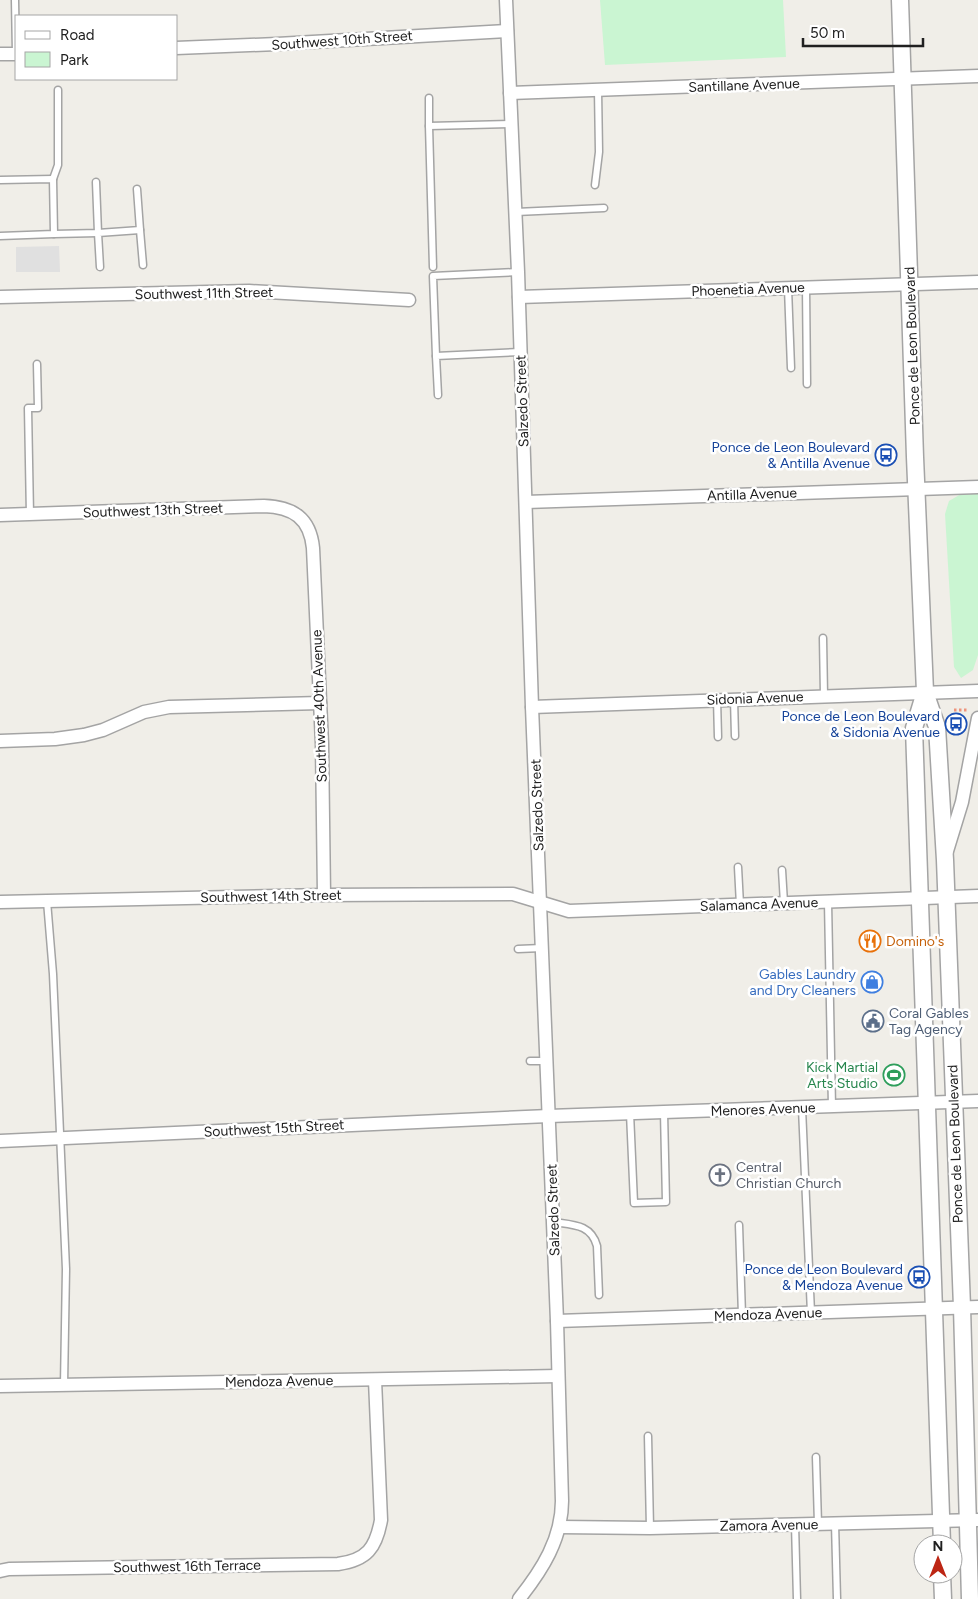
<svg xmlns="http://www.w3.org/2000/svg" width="978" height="1599" font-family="Figtree,sans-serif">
  <rect width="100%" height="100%" fill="#f0eee8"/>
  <g fill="#caf5d2">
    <path d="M600,0H783L786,57L605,65Z"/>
    <path d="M961,494H978V655L973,670L961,678L954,667L945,514L949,501Z"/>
  </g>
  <path fill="#e0e0e0" d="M59,246L60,272H16V247Z"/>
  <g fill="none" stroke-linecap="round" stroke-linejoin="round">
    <g stroke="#a4a4a4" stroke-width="9">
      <g id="service">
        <path d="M15,0L16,54"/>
        <path d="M429,98V126L511,124"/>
        <path d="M429,126L433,267"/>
        <path d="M53,179L58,165V90"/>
        <path d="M0,180L53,179L54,234L0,236"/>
        <path d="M595,185L599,152L598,90"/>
        <path d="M516,212L604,208"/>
        <path d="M140,230L143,265"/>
        <path d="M54,234L98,233L96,182"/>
        <path d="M100,267L98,233L140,230L137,189"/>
        <path d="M806,287L807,384"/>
        <path d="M788,288L791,368"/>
        <path d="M436,356L433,276L518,272"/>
        <path d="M438,395L436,356L521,352"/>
        <path d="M30,515L28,408H38L37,364"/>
        <path d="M823,638L824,696"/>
        <path d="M717,699L718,737"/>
        <path d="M734,699L735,736"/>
        <path d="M738,867L740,905"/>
        <path d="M782,870L784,903"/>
        <path d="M47,901L53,974L66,1269L64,1385"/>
        <path d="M828,902L832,1107"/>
        <path d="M518,949L542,948"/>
        <path d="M530,1061H546"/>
        <path d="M802,1108L811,1313"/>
        <path d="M630,1113L634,1203L666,1202L664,1112"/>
        <path d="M553,1222C573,1225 591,1224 597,1246L599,1295"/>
        <path d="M739,1225L742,1315"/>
        <path d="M648,1436L650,1528"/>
        <path d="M816,1457L818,1524"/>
        <path d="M835,1523L837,1599"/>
        <path d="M795,1524L797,1599"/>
      </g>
    </g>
    <g stroke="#a4a4a4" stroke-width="15">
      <g id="minor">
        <path d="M506,0L518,272L532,707L557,1321L562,1501C562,1539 542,1570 519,1599"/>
        <path d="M176,48L277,44L507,31"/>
        <path d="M0,54H16"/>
        <path d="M510,93L978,76"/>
        <path d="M0,297L249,291L409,300"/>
        <path d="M519,297L978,282"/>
        <path d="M526,502L978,487"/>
        <path d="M0,515L264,506C293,507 310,518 313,548L322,744L324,895"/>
        <path d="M532,707L978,691"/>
        <path d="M0,741L55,739L84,735L103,730L144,712L169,707L320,703"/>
        <path d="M947,851L962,802L978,718"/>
        <path d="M0,902L324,895L513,894L569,911L978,896"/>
        <path d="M0,1141L549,1116L978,1101"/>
        <path d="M557,1321L978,1307"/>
        <path d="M0,1386L558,1376"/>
        <path d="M560,1527L650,1528L978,1520"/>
        <path d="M0,1571L9,1569L338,1564C367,1560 376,1548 381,1520L375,1380"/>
      </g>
    </g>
    <g stroke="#a4a4a4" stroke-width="19">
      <g id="tertiary">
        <path d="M900,0L915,457L925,692L937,727L945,860L962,1307L970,1599"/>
        <path d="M925,692L914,728L942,1544"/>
        <path d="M942,1574L943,1599"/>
      </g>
    </g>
    <path stroke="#ed947c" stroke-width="3" stroke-dasharray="2.5 2.5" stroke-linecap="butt" d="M954,710H968"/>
    <use href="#service" stroke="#fff" stroke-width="6"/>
    <use href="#minor" stroke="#fff" stroke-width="12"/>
    <use href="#tertiary" stroke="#fff" stroke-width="16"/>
  </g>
  <defs>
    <g id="bus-ring" transform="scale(1.125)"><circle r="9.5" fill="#fff" stroke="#1a4fb4" stroke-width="1.5"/><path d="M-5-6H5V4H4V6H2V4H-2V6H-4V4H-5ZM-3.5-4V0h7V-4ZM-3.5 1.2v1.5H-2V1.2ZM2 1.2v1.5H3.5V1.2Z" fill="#1a4fb4"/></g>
    <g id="restaurant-ring" transform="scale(1.125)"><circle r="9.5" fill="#fff" stroke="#e8710a" stroke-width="1.5"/><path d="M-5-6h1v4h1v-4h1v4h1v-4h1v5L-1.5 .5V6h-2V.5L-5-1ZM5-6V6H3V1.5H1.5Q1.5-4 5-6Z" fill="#e8710a"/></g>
    <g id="shop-ring" transform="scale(1.125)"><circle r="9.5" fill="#fff" stroke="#3f7fe0" stroke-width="1.5"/><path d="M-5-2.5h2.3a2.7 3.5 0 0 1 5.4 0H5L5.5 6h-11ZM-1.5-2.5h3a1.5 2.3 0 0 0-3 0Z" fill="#3f7fe0"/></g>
    <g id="civic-ring" transform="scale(1.125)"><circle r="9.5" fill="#fff" stroke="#5c6f8a" stroke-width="1.5"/><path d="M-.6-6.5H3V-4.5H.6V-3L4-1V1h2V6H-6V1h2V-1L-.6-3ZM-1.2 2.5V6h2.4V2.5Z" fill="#5c6f8a"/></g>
    <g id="stadium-ring" transform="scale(1.125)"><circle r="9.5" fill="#fff" stroke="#2e9e5b" stroke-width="1.5"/><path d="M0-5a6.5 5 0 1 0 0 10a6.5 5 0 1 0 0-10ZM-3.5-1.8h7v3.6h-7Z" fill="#2e9e5b"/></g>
    <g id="church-ring" transform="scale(1.125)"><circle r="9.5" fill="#fff" stroke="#6b7280" stroke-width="1.5"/><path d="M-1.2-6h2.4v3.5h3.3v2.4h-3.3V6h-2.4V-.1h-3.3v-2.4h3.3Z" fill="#6b7280"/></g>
  </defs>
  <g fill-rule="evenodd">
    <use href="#bus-ring" x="886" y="455"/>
    <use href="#bus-ring" x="956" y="724"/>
    <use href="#restaurant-ring" x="870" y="941"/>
    <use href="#shop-ring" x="872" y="982"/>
    <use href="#civic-ring" x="873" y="1021"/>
    <use href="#stadium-ring" x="894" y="1075"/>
    <use href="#church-ring" x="720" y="1175"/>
    <use href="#bus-ring" x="919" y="1277"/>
  </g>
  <g text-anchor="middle" stroke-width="5" stroke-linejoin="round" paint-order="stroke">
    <g font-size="14" fill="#202020" stroke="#fff">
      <text transform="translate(342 40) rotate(-4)" y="5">Southwest 10th Street</text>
      <text transform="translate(744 85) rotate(-2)" y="5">Santillane Avenue</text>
      <text transform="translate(748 289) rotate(-2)" y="5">Phoenetia Avenue</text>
      <text transform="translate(204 293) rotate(-1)" y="5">Southwest 11th Street</text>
      <text transform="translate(912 346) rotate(-92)" y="5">Ponce de Leon Boulevard</text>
      <text transform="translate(522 401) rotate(-92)" y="5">Salzedo Street</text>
      <text transform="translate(752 494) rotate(-2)" y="5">Antilla Avenue</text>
      <text transform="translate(153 510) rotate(-2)" y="5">Southwest 13th Street</text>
      <text transform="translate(755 698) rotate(-2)" y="5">Sidonia Avenue</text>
      <text transform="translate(319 706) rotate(-92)" y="5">Southwest 40th Avenue</text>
      <text transform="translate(537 805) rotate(-92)" y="5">Salzedo Street</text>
      <text transform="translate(271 896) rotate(-1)" y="5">Southwest 14th Street</text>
      <text transform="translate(759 904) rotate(-2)" y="5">Salamanca Avenue</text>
      <text transform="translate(763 1109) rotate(-2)" y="5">Menores Avenue</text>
      <text transform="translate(274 1128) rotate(-3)" y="5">Southwest 15th Street</text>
      <text transform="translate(955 1144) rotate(-92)" y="5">Ponce de Leon Boulevard</text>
      <text transform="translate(553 1210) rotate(-92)" y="5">Salzedo Street</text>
      <text transform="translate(768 1314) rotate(-2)" y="5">Mendoza Avenue</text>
      <text transform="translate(279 1381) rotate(-1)" y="5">Mendoza Avenue</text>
      <text transform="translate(769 1525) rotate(-1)" y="5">Zamora Avenue</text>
      <text transform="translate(187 1566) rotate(-1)" y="5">Southwest 16th Terrace</text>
    </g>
    <g font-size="14" fill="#164399" stroke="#fff" text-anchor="end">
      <text x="870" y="452">Ponce de Leon Boulevard<tspan x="870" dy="16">&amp; Antilla Avenue</tspan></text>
      <text x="940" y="721">Ponce de Leon Boulevard<tspan x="940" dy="16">&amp; Sidonia Avenue</tspan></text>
      <text x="903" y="1274">Ponce de Leon Boulevard<tspan x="903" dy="16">&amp; Mendoza Avenue</tspan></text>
    </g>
    <g font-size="14" fill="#c56008" stroke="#fff" text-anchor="start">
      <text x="886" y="946">Domino's</text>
    </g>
    <g font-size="14" fill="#366cbe" stroke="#fff" text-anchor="end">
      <text x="856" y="979">Gables Laundry<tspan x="856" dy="16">and Dry Cleaners</tspan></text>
    </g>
    <g font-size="14" fill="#4e5e75" stroke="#fff" text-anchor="start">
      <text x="889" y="1018">Coral Gables<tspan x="889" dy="16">Tag Agency</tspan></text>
    </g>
    <g font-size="14" fill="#27864d" stroke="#fff" text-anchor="end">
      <text x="878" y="1072">Kick Martial<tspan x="878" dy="16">Arts Studio</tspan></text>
    </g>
    <g font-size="14" fill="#5b616d" stroke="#fff" text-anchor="start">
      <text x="736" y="1172">Central<tspan x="736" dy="16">Christian Church</tspan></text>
    </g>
  </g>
  <rect x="15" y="15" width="162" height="65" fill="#ffffff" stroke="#a6a6a6"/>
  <rect x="25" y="31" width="25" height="8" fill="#ffffff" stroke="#a6a6a6"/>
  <text x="60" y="40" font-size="15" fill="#202020">Road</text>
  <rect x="25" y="52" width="25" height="15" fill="#caf5d2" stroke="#a6a6a6"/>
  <text x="60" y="65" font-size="15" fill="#202020">Park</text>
  <g transform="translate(938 1559)"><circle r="24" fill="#ffffff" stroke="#a6a6a6"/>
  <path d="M0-4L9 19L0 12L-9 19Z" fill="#bd2614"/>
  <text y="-8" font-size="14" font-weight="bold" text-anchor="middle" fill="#202020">N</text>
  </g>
  <path d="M803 38v8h120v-8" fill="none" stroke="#202020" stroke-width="2.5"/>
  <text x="810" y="38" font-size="15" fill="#202020" stroke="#ffffff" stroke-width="4" paint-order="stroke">50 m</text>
</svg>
